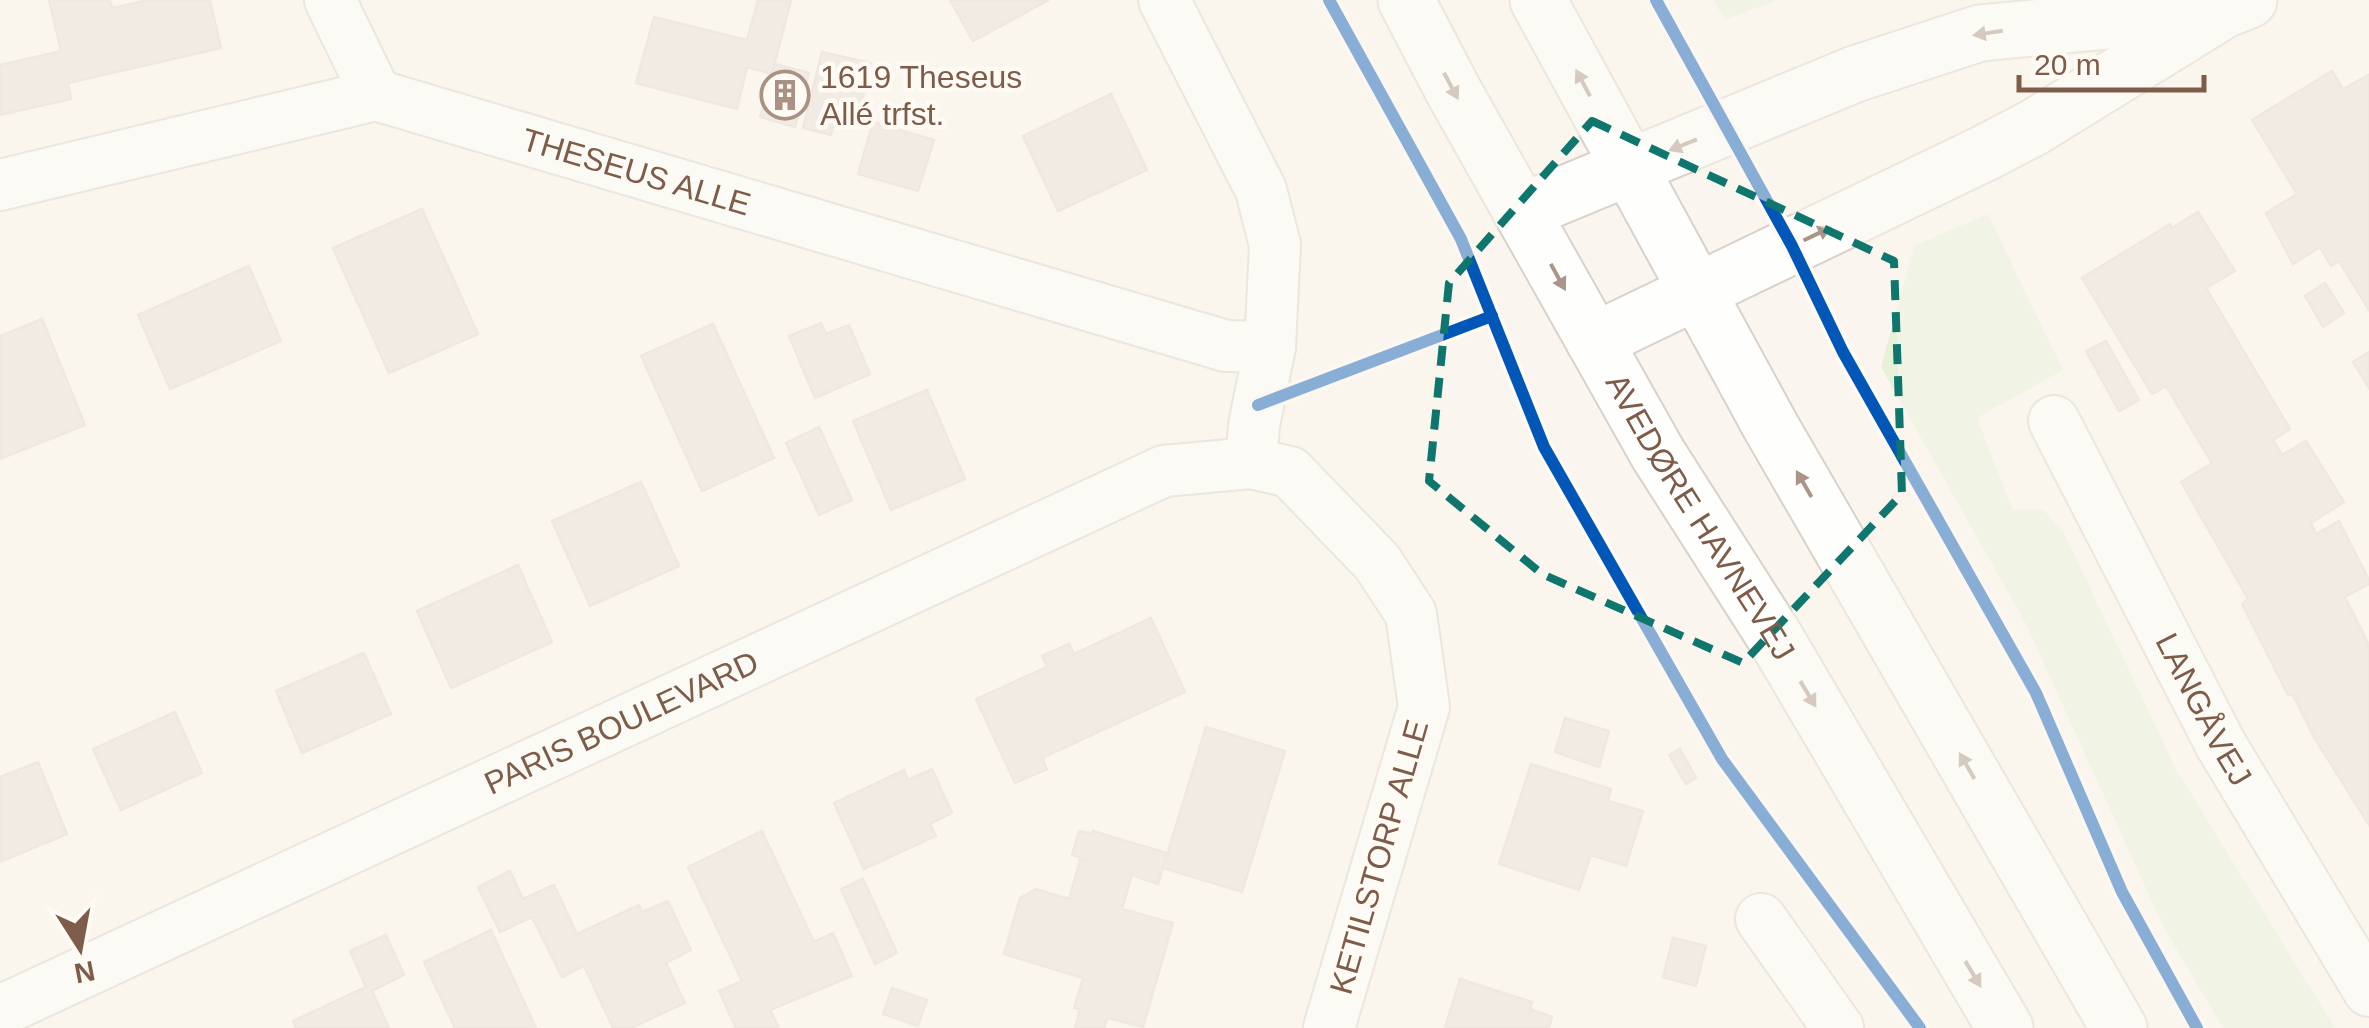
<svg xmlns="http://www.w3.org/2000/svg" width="2369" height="1028" font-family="Arial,sans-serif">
  <rect width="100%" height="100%" fill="#faf5ee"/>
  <g fill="#e7f1d8">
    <path d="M1713,0H1777L1725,20Z"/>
    <path d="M1988,214L2063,370L1977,418L2013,510L2043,509L2065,535L2176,769L2335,1028H2223L2163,926L2026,624L1881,367L1914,246Z"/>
  </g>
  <g fill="#e7ded5" stroke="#e3d8d0" stroke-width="2.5">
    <path d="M49,0H110L112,8L149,0H210L221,48L68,83L71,99L0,115V65L61,51Z"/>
    <path d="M758,0H791L772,74L747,67L737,109L636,83L654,17L747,40Z"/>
    <path d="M950,0H1049L973,41Z"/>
    <path d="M822,52L871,63L860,109L838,104L831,135L803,128Z"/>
    <path d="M775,64L809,73L795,127L760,117Z"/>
    <path d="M2332,71L2343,89L2368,75L2369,78V310L2339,261L2331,266L2320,247L2293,264L2266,213L2297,194L2252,120Z"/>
    <path d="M1111,94L1147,170L1058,211L1023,136Z"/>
    <path d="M873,122L934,140L918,191L858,174Z"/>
    <path d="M422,209L478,334L389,373L333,248Z"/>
    <path d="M2198,212L2235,271L2206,288L2290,429L2273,440L2282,455L2306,441L2344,502L2311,523L2316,534L2339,521L2369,580V584L2345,597L2369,645V825L2315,739L2293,695H2288L2242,604L2248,599L2181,482L2212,463L2166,386L2152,394L2082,278L2170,224L2172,228Z"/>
    <path d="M249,266L281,341L170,389L138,315Z"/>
    <path d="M2325,283L2344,313L2323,327L2305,296Z"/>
    <path d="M42,319L85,425L0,459V336Z"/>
    <path d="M821,323L826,334L849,325L870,374L815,398L789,336Z"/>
    <path d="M713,324L774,458L702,491L641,356Z"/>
    <path d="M2106,341L2139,400L2119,411L2086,351Z"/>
    <path d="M2369,352V388L2353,362Z"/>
    <path d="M927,390L965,479L891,510L853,421Z"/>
    <path d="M819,427L852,500L819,515L786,443Z"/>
    <path d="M641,482L679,566L590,606L552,521Z"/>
    <path d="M518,565L552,642L451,688L417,611Z"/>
    <path d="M1151,618L1185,692L1042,758L1047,769L1015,783L976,699L1047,667L1042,656L1069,644L1074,654Z"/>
    <path d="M364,653L391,714L302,753L276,691Z"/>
    <path d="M175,712L202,773L121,810L93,749Z"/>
    <path d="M1565,718L1609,731L1599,767L1555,752Z"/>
    <path d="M1206,727L1285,751L1242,892L1163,868Z"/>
    <path d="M1680,749L1696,778L1686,784L1669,755Z"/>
    <path d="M38,762L67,834L0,862V777Z"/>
    <path d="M1531,764L1611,789L1608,801L1643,811L1626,866L1591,855L1579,890L1499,864Z"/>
    <path d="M932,769L952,813L930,824L936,836L864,869L834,803L904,770L908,780Z"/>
    <path d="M762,831L814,942L833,933L852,976L770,1010L779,1028H736L719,991L742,981L688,867Z"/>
    <path d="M1079,831L1092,834L1093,831L1167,853L1158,884L1132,875L1122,909L1173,923L1143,1027L1107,1018L1104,1028H1075L1080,1009L1074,1008L1083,978L1004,954L1020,898L1036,889L1069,899L1080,860L1085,862L1086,859L1072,855Z"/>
    <path d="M510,871L523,899L554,885L577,934L639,905L642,912L668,901L691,950L666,963L685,1003L631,1028H613L584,966L562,977L532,917L500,932L478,887Z"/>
    <path d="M863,879L897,953L875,964L841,889Z"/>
    <path d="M491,930L536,1028H455L424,962Z"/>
    <path d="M386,935L404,975L372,991L389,1028H296L293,1021L366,987L350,951Z"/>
    <path d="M1673,938L1706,946L1696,986L1663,977Z"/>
    <path d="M1460,979L1532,1002L1530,1009L1552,1017L1549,1028H1445Z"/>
    <path d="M892,988L927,1000L918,1026L883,1014Z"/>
  </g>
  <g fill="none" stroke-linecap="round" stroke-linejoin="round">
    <g stroke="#d9d2cb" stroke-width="54">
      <g id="street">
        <path d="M330,0L376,95"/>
        <path d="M1164,0L1261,190L1275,245L1270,347L1254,425L1251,463"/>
        <path id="s1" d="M0,185L376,95L1226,346L1270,347"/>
        <path id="s2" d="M2054,421L2221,745L2369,991"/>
        <path d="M1761,919L1838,1028"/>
        <path id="s3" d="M0,1011L1164,471L1251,463L1290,472L1377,562L1411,614L1424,707L1329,1028"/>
      </g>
    </g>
    <g stroke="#dad2ca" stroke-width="59">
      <g id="secondary">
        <path id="s4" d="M1406,0L1454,92L1658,454L1773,634L2005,1028"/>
        <path d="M1538,0L1771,427L2119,1028"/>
        <path d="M1521,212L1855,74L1980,33L2211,11"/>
        <path d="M1594,341L1985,153L2033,128L2224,10L2249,0"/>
      </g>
    </g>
    <use href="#street" stroke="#fefefc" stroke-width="50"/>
    <use href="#secondary" stroke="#fefefc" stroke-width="55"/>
    <g stroke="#fffaf3" stroke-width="19">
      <g id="cycleway">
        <path d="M1329,0L1461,239L1544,447L1722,759L1920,1028"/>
        <path d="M1656,0L1792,246L1843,352L2036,693L2122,892L2197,1028"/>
        <path d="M1258,405L1492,316"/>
      </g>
    </g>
    <use href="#cycleway" stroke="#0057b8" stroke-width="12"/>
  </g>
  <defs><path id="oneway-solid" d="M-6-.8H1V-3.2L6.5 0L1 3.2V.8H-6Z" transform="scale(2.5)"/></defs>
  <g fill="#aa9588">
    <use href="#oneway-solid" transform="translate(1988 33) rotate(171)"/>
    <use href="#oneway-solid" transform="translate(1583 83) rotate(-118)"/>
    <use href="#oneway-solid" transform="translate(1451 86) rotate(62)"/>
    <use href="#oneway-solid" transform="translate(1683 145) rotate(158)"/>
    <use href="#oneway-solid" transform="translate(1817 234) rotate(-26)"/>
    <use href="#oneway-solid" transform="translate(1558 277) rotate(61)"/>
    <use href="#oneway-solid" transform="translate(1804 484) rotate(-120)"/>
    <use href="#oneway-solid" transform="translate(1808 694) rotate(59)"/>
    <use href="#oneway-solid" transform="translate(1967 766) rotate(-120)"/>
    <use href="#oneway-solid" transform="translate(1973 974) rotate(59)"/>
  </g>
  <path d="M0 0H2369V1028H0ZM1592,121L1894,261L1902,494L1743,663L1542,574L1429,481L1449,283Z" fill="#faf5ee" fill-opacity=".55" fill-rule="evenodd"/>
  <path fill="none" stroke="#0f766e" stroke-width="8" stroke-dasharray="20 12" stroke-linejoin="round" d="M1592,121L1894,261L1902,494L1743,663L1542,574L1429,481L1449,283Z"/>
  <defs>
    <g id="building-ring" transform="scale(2.5)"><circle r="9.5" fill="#fffaf3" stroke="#a99283" stroke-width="1.5"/><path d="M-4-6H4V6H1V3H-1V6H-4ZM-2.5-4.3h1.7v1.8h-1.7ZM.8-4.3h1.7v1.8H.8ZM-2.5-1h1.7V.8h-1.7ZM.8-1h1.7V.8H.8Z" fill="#a99283"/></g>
  </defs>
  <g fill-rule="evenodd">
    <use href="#building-ring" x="785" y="95"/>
  </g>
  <g text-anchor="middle" stroke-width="9" stroke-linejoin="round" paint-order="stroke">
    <g font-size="32" fill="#7d5c4a" stroke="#fffaf3" text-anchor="start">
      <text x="820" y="88">1619 Theseus<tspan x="820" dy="37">Allé trfst.</tspan></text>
    </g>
    <g font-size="32" fill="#7d5c4a" stroke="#fffaf3">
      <text dy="11" stroke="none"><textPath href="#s1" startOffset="658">THESEUS ALLE</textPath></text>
      <text dy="11" stroke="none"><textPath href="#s4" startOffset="595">AVEDØRE HAVNEVEJ</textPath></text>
      <text dy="11" stroke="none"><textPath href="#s2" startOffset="325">LANGÅVEJ</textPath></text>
      <text dy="11" stroke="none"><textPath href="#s3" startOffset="685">PARIS BOULEVARD</textPath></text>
      <text transform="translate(1379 857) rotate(-74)" y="11">KETILSTORP ALLE</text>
    </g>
  </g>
  <g transform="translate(80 948) rotate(169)" stroke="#fffaf3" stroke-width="8" paint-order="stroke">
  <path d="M0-8L18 38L0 25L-18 38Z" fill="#7d5c4a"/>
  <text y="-15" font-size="28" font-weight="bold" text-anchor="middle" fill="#7d5c4a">N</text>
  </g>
  <path d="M2019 75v15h185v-15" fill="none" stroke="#7d5c4a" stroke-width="5"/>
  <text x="2034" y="75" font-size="30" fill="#7d5c4a" stroke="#fffaf3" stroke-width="8" paint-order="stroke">20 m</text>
</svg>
